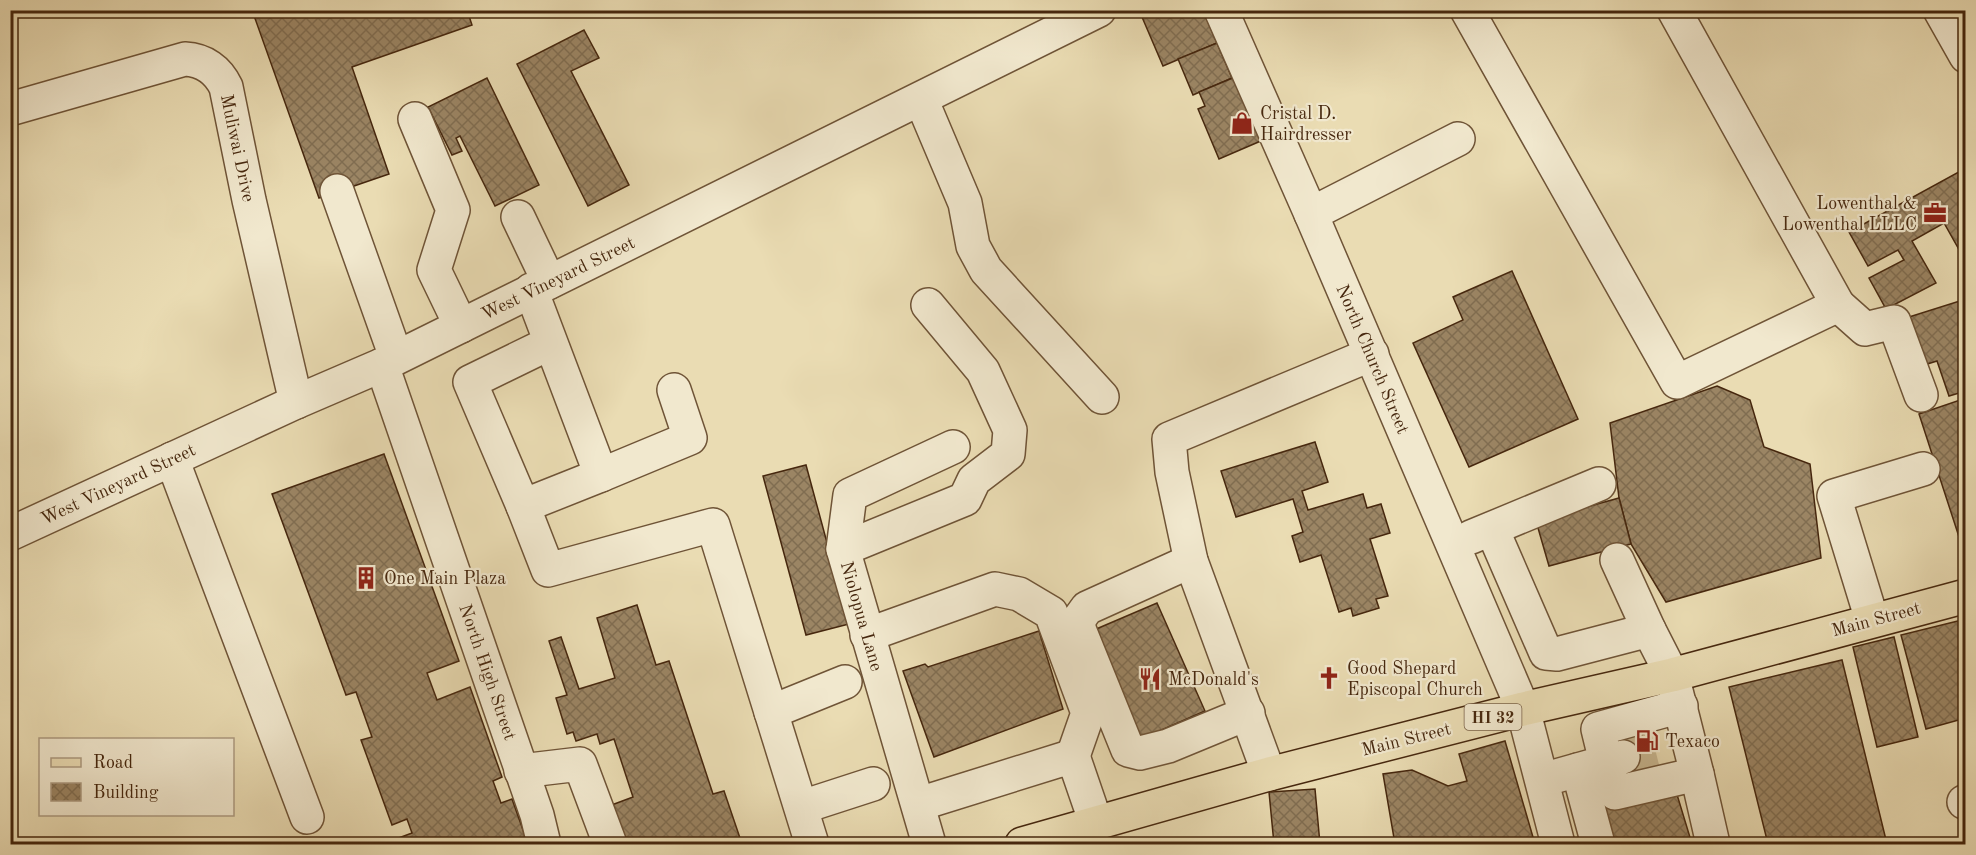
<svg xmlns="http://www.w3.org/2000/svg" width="1976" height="855" font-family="'Old Standard TT',serif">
  <defs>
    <pattern id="building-cross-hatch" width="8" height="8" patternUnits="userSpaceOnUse" patternTransform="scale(1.5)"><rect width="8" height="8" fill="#9b8564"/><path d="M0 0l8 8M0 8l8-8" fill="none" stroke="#806d51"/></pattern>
  </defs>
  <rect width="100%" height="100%" fill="#eadcb3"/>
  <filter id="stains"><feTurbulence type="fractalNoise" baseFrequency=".00333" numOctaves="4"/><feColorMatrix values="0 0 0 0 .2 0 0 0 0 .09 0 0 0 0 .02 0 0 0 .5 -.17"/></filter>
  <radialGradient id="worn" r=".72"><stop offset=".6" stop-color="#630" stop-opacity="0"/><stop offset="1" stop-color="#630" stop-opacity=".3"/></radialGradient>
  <g fill="url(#building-cross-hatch)" stroke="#46270e" stroke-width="1.5">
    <path d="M252,10H467L472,25L352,67L389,174L319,198Z"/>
    <path d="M1139,10H1203L1217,43L1163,66Z"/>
    <path d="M584,30L599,58L571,71L629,185L588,206L517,64Z"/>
    <path d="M1217,43L1232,78L1193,95L1178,59Z"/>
    <path d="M1235,77L1263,140L1219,159L1198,109L1205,106L1199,92Z"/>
    <path d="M487,78L539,185L495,206L460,136L456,138L462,151L452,155L428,107Z"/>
    <path d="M1966,168V262L1944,223L1912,241L1936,283L1886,309L1869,278L1904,260L1898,250L1868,266L1849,232Z"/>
    <path d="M1512,271L1578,419L1469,467L1413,343L1463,320L1453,297Z"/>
    <path d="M1966,299V391L1949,396L1937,361L1924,365L1909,317Z"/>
    <path d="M1717,386L1750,400L1764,447L1810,464L1821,558L1666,602L1631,544L1619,498L1610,423Z"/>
    <path d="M1966,398V545L1962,546L1919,414Z"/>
    <path d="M1315,442L1328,482L1302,491L1308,510L1363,494L1367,508L1381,504L1390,533L1370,539L1388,596L1376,599L1379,608L1353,616L1351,608L1339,612L1321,555L1300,562L1292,536L1303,532L1293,499L1236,517L1221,471Z"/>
    <path d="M384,454L459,661L427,673L437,700L470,687L502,777L493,781L501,803L512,799L528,844H398L396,839L412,833L407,819L392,825L361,740L372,737L356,692L346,695L272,494Z"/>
    <path d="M806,465L849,624L806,635L763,476Z"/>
    <path d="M1619,498L1631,544L1549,566L1536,521Z"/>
    <path d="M1157,603L1205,711L1141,739L1094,630Z"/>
    <path d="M637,605L656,665L669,661L713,794L724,791L742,844H648L647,842L639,844H622L609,806L633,797L614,739L600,744L597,734L576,741L573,732L567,734L556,698L567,695L549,641L561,637L579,689L615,678L597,618Z"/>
    <path d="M1966,619V718L1926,729L1901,635Z"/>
    <path d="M1039,631L1063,709L934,757L903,671L925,664L928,667Z"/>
    <path d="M1894,637L1918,737L1877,747L1853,647Z"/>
    <path d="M1842,660L1887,844H1768L1729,687Z"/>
    <path d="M1505,741L1535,844H1395L1383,774L1412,770L1448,786L1467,781L1459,754Z"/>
    <path d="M1675,788L1692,844H1614L1604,808Z"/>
    <path d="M1315,789L1320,844H1274L1269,792Z"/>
  </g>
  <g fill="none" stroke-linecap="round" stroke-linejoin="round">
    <path stroke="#c9b892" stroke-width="33" stroke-dasharray="33 16" stroke-linecap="butt" d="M1623,757L1666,746"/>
    <g stroke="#6f5437" stroke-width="36">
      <g id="minor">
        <path d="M1221,10L1311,214L1523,709L1558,844"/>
        <path d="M1467,10L1677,382L1838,305L1674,10"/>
        <path d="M1940,10L1966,56"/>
        <path d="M921,99L965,203L973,246L986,270L1102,397"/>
        <path d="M10,109L185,59C204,60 218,70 226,87L249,200L296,402"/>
        <path d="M415,119L453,210L434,270L461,326"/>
        <path d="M337,191L396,357"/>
        <path d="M1311,214L1458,139"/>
        <path d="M518,217L549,282"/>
        <path d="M531,290L601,475L523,506L470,382L550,343"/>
        <path d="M1838,305L1865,329L1894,322L1921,395"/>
        <path d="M382,365L537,815L544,844"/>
        <path d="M172,459L307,817"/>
        <path d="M601,475L690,438L674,390"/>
        <path d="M523,506L548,570L713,525L812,844"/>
        <path d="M1492,529L1546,653L1557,654L1649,630"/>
        <path d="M10,534L296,402L382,365L1099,10"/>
        <path d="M1471,537L1599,484"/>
        <path d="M843,549L965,499L974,480L1008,454L1010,430L983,371L928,305"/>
        <path d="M1617,560L1649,630L1672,675L1697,774L1713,844"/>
        <path d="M1191,561L1087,608L1079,619V629L1128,750L1140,753L1168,746L1248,713"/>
        <path d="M1872,620L1834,496L1923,469"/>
        <path d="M867,635L995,589L1019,594L1051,613L1088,713L1073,756"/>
        <path d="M771,712L845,682"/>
        <path d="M1623,757L1606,762L1615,793L1697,774"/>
        <path d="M1578,770L1598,844"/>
        <path d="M521,771L580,764L610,844"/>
        <path d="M1269,774L1191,561L1172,472L1169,439L1372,354"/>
        <path d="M1542,780L1606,762L1598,729L1681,706"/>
        <path d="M1964,802H1966"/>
        <path d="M919,804L1073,756L1096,823"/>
        <path d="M802,807L873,784"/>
        <path d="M929,844L843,549L850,495L953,447"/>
      </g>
    </g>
    <g stroke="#46270e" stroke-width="36">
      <path id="major" d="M1022,844L1269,774L1523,709L1672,675L1966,596"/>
    </g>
    <use href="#minor" stroke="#f1e8ce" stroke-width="33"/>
    <use href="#major" stroke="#eadcb3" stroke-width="33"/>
  </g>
  <defs>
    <g id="shop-bare" transform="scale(1.8)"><path d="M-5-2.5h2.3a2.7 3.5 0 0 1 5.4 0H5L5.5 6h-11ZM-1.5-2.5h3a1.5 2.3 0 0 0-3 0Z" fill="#8f2418" stroke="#f1e8ce" stroke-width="2.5" paint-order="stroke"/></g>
    <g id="office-bare" transform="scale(1.8)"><path d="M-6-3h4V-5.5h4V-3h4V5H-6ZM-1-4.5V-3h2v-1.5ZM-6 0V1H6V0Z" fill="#8f2418" stroke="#f1e8ce" stroke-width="2.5" paint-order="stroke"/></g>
    <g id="building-bare" transform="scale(1.8)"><path d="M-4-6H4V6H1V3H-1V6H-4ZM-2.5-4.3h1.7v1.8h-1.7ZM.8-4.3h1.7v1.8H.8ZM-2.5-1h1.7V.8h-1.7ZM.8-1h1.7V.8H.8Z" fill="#8f2418" stroke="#f1e8ce" stroke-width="2.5" paint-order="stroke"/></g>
    <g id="church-bare" transform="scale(1.8)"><path d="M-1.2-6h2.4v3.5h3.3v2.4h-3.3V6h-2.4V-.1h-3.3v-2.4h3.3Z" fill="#8f2418" stroke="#f1e8ce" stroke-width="2.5" paint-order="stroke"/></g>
    <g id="restaurant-bare" transform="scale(1.8)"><path d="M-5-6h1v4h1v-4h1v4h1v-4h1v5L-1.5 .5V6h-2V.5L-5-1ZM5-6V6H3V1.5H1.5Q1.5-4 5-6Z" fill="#8f2418" stroke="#f1e8ce" stroke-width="2.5" paint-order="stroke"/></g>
    <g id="fuel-bare" transform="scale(1.8)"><path d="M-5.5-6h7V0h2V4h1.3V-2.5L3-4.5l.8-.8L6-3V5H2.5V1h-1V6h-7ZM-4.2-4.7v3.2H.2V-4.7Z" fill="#8f2418" stroke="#f1e8ce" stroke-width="2.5" paint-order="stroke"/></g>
  </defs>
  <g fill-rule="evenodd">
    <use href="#shop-bare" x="1242" y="123"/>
    <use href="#office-bare" x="1935" y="213"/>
    <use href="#building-bare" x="366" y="578"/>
    <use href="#church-bare" x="1329" y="678"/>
    <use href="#restaurant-bare" x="1150" y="679"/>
    <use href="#fuel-bare" x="1647" y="741"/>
  </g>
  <g text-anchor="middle" stroke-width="4.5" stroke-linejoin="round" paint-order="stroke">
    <rect fill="#f1e8ce" stroke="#796148" stroke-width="1.5" x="1464.5" y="704" width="57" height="26" rx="4.5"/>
    <g font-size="16" font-weight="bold" fill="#46270e">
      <text x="1493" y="723">HI 32</text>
    </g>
    <g font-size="18" fill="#46270e" stroke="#f1e8ce" text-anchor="start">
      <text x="1260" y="119">Cristal D.<tspan x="1260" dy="21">Hairdresser</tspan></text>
      <text x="1917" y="209" text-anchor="end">Lowenthal &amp;<tspan x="1917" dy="21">Lowenthal LLLC</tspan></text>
      <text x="384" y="584">One Main Plaza</text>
      <text x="1347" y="674">Good Shepard<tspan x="1347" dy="21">Episcopal Church</tspan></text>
      <text x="1168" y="685">McDonald's</text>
      <text x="1665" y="747">Texaco</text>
    </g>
    <g font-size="18" fill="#46270e" stroke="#f1e8ce">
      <text transform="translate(238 148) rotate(78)" y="6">Muliwai Drive</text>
      <text transform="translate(558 278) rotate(-26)" y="6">West Vineyard Street</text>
      <text transform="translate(1373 359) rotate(67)" y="6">North Church Street</text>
      <text transform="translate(118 484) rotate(-25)" y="6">West Vineyard Street</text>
      <text transform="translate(862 616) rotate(74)" y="6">Niolopua Lane</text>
      <text transform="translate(1876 619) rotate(-15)" y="6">Main Street</text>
      <text transform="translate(488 672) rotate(71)" y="6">North High Street</text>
      <text transform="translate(1406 739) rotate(-14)" y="6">Main Street</text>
    </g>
  </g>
  <rect width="1976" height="855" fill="none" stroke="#eadcb3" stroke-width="36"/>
  <rect x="12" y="12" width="1952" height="831" fill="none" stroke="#46270e" stroke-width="3"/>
  <rect x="18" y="18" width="1940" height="819" fill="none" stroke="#46270e" stroke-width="1.5"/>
  <rect x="39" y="738" width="195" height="78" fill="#f1e8ce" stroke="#ad9b81" stroke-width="1.5"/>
  <rect x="51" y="758" width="30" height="9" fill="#eadcb3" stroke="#ad9b81" stroke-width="1.5"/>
  <text x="93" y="768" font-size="18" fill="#46270e">Road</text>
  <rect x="51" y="783" width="30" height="18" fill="url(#building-cross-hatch)" stroke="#ad9b81" stroke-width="1.5"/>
  <text x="93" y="798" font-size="18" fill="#46270e">Building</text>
  <rect width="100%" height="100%" filter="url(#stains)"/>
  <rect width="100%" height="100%" fill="url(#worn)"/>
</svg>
